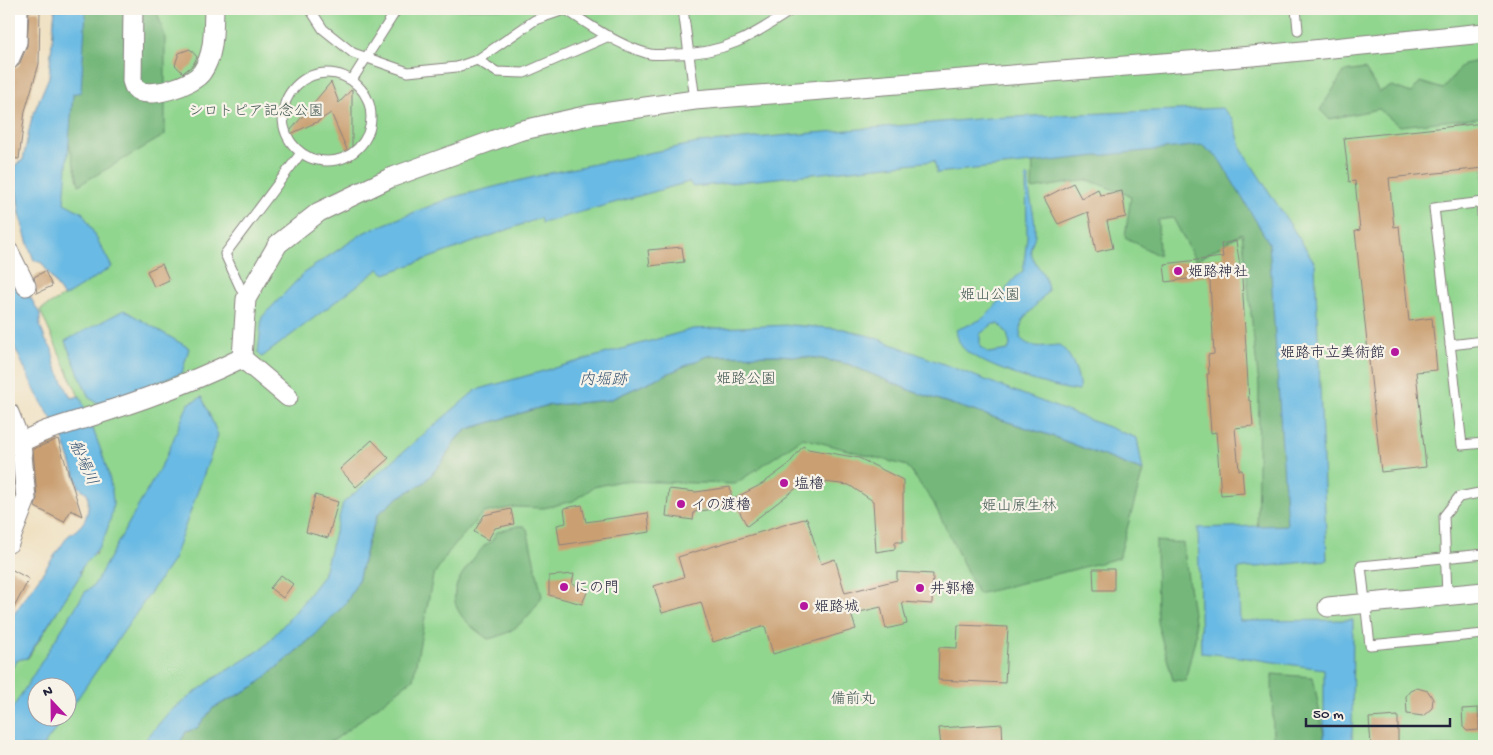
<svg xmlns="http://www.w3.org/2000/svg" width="1493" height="755" font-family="'Gochi Hand','Klee One',sans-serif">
  <rect width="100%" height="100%" fill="#f7f3e8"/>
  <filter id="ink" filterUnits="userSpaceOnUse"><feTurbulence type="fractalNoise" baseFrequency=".02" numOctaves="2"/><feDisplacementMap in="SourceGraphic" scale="10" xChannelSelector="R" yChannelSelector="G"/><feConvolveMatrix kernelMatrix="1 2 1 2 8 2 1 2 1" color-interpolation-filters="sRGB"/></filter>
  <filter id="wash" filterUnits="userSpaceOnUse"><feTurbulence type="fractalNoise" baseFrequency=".0096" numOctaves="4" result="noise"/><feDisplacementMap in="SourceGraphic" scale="20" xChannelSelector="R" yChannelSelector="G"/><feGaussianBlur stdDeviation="1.12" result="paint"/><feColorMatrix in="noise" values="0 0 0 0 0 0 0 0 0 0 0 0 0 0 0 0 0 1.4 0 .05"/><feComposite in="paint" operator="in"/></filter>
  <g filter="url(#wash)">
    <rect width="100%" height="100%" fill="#efe0c0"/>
    <path fill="#91d68f" stroke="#5a7c65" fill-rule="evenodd" d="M55,9H1484V746H9V673L18,659L28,658L79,576L85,559L96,554L113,504L108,478L92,426L40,310L64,296L42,263L34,260C21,228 16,199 15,165L23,160L32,117L49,77ZM38,688H68V718H38Z"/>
    <g fill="#74b77a" stroke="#4b6c5a">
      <path d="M66,9H156L165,36V135L79,185L56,90Z"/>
      <path d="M1484,60V117L1399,126L1379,109L1329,119L1320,110L1344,72L1365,69L1379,92L1392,86L1411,93L1420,82L1443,89L1463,64Z"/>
      <path d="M1201,136L1291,247L1310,539L1257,542L1259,386L1242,233L1196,261L1173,218L1158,220L1159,256L1125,237L1131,196L1088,180L1032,189L1033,154Z"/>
      <path d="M779,355L817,358L848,364L914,392L1049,435L1143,471L1119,558L978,594L933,502L907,466L803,438L735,484L621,481L594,487L573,501L544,508L515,507L483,513L450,550L433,576L413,679L336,739L322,746H178L186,732L197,728L213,708L255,686L315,635L346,603L358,581L368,541L378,514L399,497L425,482L442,462L456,439L468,429L545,406L609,400L707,356Z"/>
      <path d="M517,526H524L527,529L542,596C530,618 512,635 488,639C436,604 452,583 486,544L491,542L497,532Z"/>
      <path d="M1156,541L1183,543L1196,635L1185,681L1173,680L1157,622Z"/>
      <path d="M1484,642V741L1481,738L1482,643Z"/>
      <path d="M1272,674L1313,677L1326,746H1273Z"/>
    </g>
    <g fill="#69bae4" stroke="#466e90" fill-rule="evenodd">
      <path d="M55,9H86L81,92L73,94L64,203L83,213L112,267L64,297L42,263L34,260C21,228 16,199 15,165L23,160L32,117L49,77Z"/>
      <path d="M1222,108L1233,119L1242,150L1315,263L1327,560L1238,569L1240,621L1353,620L1352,746H1324V669C1282,664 1242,656 1201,653L1198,528L1287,525L1269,243L1219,159L1202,145L937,173L934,161L693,187L689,182L542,223L540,218L385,274L379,269L262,357L258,353L262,317L305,272L365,232L450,198L550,173L698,143L988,118Z"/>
      <path d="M1029,176C1027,195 1036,214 1035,234C1034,242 1028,248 1032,256C1039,271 1046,272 1048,291L1022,321L1020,338C1032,350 1043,346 1059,345C1071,353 1081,377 1079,391C1053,388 981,367 963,348C958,342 958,337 956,330C967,325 980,322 988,314C1002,301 1008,281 1023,271L1027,237L1026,177ZM993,324H999L1007,333L1010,345L1008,350L989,353L980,347V334Z"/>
      <path d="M9,260L40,314V326L46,341L52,349L55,365L71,398L80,396C91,426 112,471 113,502C113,514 107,532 102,542C95,555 86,560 79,572L81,574L27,658L17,660L9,672V621L68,536C87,523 89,516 88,494L79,487L62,436L36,393L9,335Z"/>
      <path d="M124,310L189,348L182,373L100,404L89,398L65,341Z"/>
      <path d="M790,325L844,329L873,337L1137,438L1143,471L1049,435L914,392L848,364L817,358L779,355L707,356L609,400L545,406L468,429L456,439L442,462L425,482L399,497L378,514L368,541L358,581L346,603L315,635L255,686L213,708L197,728L186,732L178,746H140L169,712L213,679L263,648L296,611L323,576L343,503L476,390L693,329Z"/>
      <path d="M202,397L218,435L173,560L68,712V688H38V718H64L43,746H9V714L85,592L94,585L166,457L188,404Z"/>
    </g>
    <g id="blocks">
      <g fill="#caa073">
        <path d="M29,11H40L39,64L25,111L19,159L9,158L10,71L19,65L27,46Z"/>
        <path d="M190,49L197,57L193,65L183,73L175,65L179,53Z"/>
        <path d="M331,82L339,103L352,89V161L331,113L317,122L286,136Z"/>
        <path d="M1484,123V168L1389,178L1394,227L1399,226L1409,321L1432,318L1437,370L1416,372L1426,467L1381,472L1355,231L1360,230L1355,181L1349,182L1344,138Z"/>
        <path d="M1073,183L1081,198L1098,189L1100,195L1122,191L1126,217L1107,221L1113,248L1096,252L1088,212L1058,224L1044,198Z"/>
        <path d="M1236,241L1242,278L1249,401H1251L1253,426L1235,428L1239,470H1242L1244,493L1221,495L1216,432L1211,433L1207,374H1209L1208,355L1214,354L1210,282L1207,276L1166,282L1164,264L1223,257L1221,244Z"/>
        <path d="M682,247L684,262L650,266L648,250Z"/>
        <path d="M162,264L169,280L154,287L147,271Z"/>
        <path d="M45,271L52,286L37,293L34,277Z"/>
        <path d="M58,439L82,516L71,510L64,522L35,507L37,498L33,449Z"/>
        <path d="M372,440L389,458L356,487L340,469Z"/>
        <path d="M803,446L808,449L859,458L903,480V542H895V549L876,552L873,501L849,485L807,480L747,526L733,499L762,484L788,465Z"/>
        <path d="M9,456H11L14,496L9,493Z"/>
        <path d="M730,487L733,506L694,512L693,520L666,516L669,489L696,492Z"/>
        <path d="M315,495L338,502L328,538L306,532Z"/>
        <path d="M582,505L586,522L648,513L650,532L560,545L557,525L566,523L564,508Z"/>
        <path d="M511,509L514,524L495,528L488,540L474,532L484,515Z"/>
        <path d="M807,518L821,564L835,559L845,593L897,580V572L933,574L932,604L902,602L907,624L886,629L881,607L851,614L856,629L773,654L765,626L713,642L701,602L662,613L654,586L684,577L678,557Z"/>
        <path d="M9,568L29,579L9,617Z"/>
        <path d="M1093,569H1114V590H1094Z"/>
        <path d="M574,574L572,584L588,590L582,604L549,595V576Z"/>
        <path d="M281,575L293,584L283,598L270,588Z"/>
        <path d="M958,625L1008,627L1005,683L938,680L939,647L957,648Z"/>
        <path d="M1417,688L1428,691L1433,699L1432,708L1423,716L1407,714L1406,696L1410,691Z"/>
        <path d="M1478,708L1479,730L1467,731L1463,727L1462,709Z"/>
        <path d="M1398,716V746H1371L1369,718Z"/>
        <path d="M1002,724L1003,746H941L939,728Z"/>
      </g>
    </g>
  </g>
  <g filter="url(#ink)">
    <use href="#blocks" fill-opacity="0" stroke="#88817e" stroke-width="1"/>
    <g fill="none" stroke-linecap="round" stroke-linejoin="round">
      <g stroke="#88817e" stroke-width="11">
        <g id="service">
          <path d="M310,9L323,29L353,53L408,72L457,67L477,60L497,72L524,73L609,36"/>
          <path d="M565,9C589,25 618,45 646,53C654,56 665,54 673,54C723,55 753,36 793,9"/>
          <path d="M683,9L695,100"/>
          <path d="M1296,9L1298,30"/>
          <path d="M477,60L535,20L567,9"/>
          <circle cx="327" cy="117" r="44"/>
          <path d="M352,80L397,9"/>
          <path d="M1484,202L1434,208L1462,445L1484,443"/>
          <path d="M1481,203L1484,236"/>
          <path d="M245,298L225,254L301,153"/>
          <path d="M1450,345L1484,341"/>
          <path d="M1484,554L1361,566L1370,645L1484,634"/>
          <path d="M1447,596L1444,516L1459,497L1484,492"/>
        </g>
      </g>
      <g stroke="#88817e" stroke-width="21">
        <g id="minor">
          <path d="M133,9L132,81C133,83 133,86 135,88C146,101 194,85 202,72C215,53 213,31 214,9"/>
          <path d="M9,60L17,42L18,9"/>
          <path d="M9,252L26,286"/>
          <path d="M242,358L246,299L278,244L319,212L390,178L519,131L589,115L695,100L1252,56L1484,33"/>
          <path d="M242,358L288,397"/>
          <path d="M9,413L21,443L26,499L9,543"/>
          <path d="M9,445C25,443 36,433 51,429C116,409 181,388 242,358"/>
          <path d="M1328,607L1484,592"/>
        </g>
      </g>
      <use href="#service" stroke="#fff" stroke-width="9"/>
      <use href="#minor" stroke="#fff" stroke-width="19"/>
    </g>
  </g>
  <g fill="#b5179e" stroke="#f7f3e8" stroke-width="2">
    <circle cx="1178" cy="271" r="5"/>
    <circle cx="1395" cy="352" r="5"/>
    <circle cx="784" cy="483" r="5"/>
    <circle cx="681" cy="504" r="5"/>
    <circle cx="564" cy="587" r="5"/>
    <circle cx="920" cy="588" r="5"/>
    <circle cx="804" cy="606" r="5"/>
  </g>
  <g text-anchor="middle" stroke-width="4.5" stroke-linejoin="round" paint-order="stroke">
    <g font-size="15" fill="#435854" stroke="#f7f3e8">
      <text x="256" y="115">シロトピア記念公園</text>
      <text x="990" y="299">姫山公園</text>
      <text x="746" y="383">姫路公園</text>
      <text x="1019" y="510">姫山原生林</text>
      <text x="853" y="703">備前丸</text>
    </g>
    <g font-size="15" fill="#22223b" stroke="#f7f3e8" text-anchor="start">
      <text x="1188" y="276">姫路神社</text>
      <text x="1385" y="357" text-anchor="end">姫路市立美術館</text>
      <text x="794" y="488">塩櫓</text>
      <text x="691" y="509">イの渡櫓</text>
      <text x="574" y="592">にの門</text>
      <text x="930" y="593">井郭櫓</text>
      <text x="814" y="611">姫路城</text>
    </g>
    <g font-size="16" font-style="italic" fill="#3b5776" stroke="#f7f3e8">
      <text x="603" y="384">内堀跡</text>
      <text transform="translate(85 462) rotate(66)" y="6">船場川</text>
    </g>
  </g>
  <rect width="1493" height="755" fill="none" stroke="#f7f3e8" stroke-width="30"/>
  <g transform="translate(52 702) rotate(338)"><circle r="24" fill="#f7f3e8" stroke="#a29fa3"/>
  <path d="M0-4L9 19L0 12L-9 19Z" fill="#b5179e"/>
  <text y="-8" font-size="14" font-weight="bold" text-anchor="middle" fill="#22223b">N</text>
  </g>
  <path d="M1306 718v8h144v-8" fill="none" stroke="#22223b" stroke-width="2.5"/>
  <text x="1313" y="718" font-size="15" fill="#22223b" stroke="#f7f3e8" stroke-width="4" paint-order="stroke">50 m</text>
</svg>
